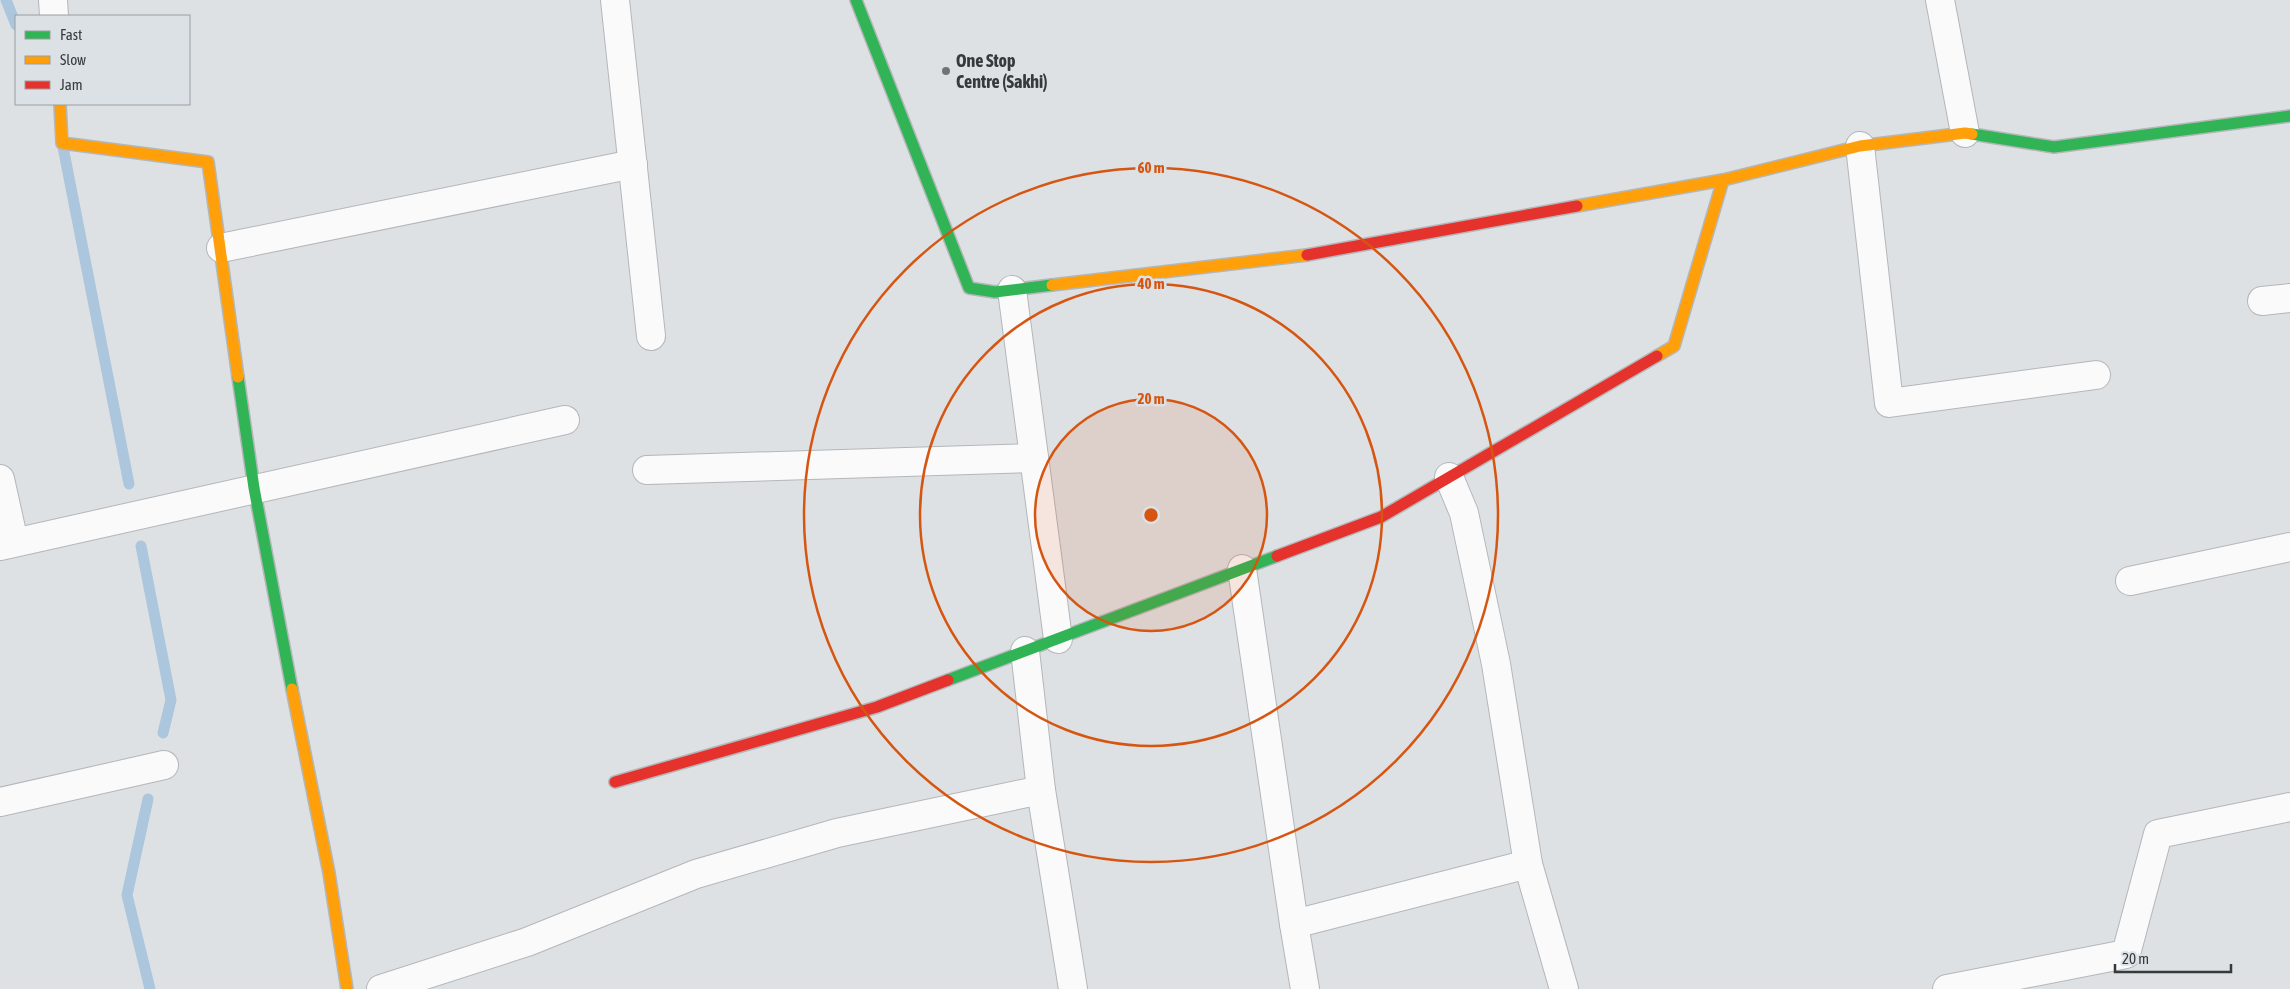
<svg xmlns="http://www.w3.org/2000/svg" width="2290" height="989" font-family="'Asap Condensed',sans-serif">
  <rect width="100%" height="100%" fill="#dee1e4"/>
  <g fill="none" stroke-linecap="round" stroke-linejoin="round">
    <g stroke="#abc6dd" stroke-width="11">
      <path d="M6,0L16,25"/>
      <path d="M62,142L129,484"/>
      <path d="M141,546L171,700L163,733"/>
      <path d="M148,799L127,895L150,989"/>
    </g>
    <g stroke="#b4b7b9" stroke-width="30">
      <g id="street">
        <path d="M53,0L54,16"/>
        <path d="M615,0L651,336"/>
        <path d="M1940,0L1965,133"/>
        <path d="M1860,146L1889,403L2096,375"/>
        <path d="M221,248L633,164"/>
        <path d="M1012,290L1058,639"/>
        <path d="M2262,301L2290,298"/>
        <path d="M647,470L1034,458"/>
        <path d="M1449,477L1464,513L1496,664L1528,864L1564,989"/>
        <path d="M0,479L14,542"/>
        <path d="M0,546L565,420"/>
        <path d="M1242,569L1294,924L1528,864"/>
        <path d="M2130,581L2290,547"/>
        <path d="M1025,651L1041,790L1073,989"/>
        <path d="M0,802L164,765"/>
        <path d="M1294,924L1305,989"/>
        <path d="M381,989L527,942L696,874L837,833L1041,790"/>
        <path d="M1947,989L2126,954L2158,834L2290,807"/>
      </g>
    </g>
    <g stroke="#b4b7b9" stroke-width="14">
      <g id="fast">
        <path d="M856,0L969,288L995,292L1052,285"/>
        <path d="M1972,134L2054,147L2290,116"/>
        <path d="M238,377L254,488L292,689"/>
        <path d="M948,680L1277,556"/>
      </g>
    </g>
    <g stroke="#b4b7b9" stroke-width="14">
      <g id="slow">
        <path d="M60,104L62,143L208,162L238,377"/>
        <path d="M1577,206L1723,180L1860,146L1965,133L1972,134"/>
        <path d="M1052,285L1307,255"/>
        <path d="M1657,356L1674,346L1723,180"/>
        <path d="M292,689L329,873L347,989"/>
      </g>
    </g>
    <g stroke="#b4b7b9" stroke-width="14">
      <g id="jam">
        <path d="M1307,255L1577,206"/>
        <path d="M1277,556L1381,517L1657,356"/>
        <path d="M615,782L877,707L948,680"/>
      </g>
    </g>
    <use href="#street" stroke="#fafafb" stroke-width="28"/>
    <use href="#fast" stroke="#30b455" stroke-width="11"/>
    <use href="#slow" stroke="#ff9f0a" stroke-width="11"/>
    <use href="#jam" stroke="#e5322d" stroke-width="11"/>
  </g>
  <circle cx="1151" cy="515" r="116" fill="#d65611" fill-opacity=".12"/>
  <g fill="none" stroke="#d65611" stroke-width="2.5">
    <circle cx="1151" cy="515" r="116"/>
    <circle cx="1151" cy="515" r="231"/>
    <circle cx="1151" cy="515" r="347"/>
  </g>
  <circle fill="#717476" stroke="#dce1e6" stroke-width="2" cx="946" cy="71" r="5"/>
  <g text-anchor="middle" stroke-width="5" stroke-linejoin="round" paint-order="stroke">
    <g font-size="18" font-weight="bold" fill="#37393b" stroke="#dce1e6" text-anchor="start">
      <text x="956" y="67">One Stop<tspan x="956" dy="21">Centre (Sakhi)</tspan></text>
    </g>
  </g>
  <circle cx="1151" cy="515" r="8" fill="#d65611" stroke="#dce1e6" stroke-width="2.5"/>
  <g font-size="15" text-anchor="middle" font-weight="bold" fill="#d65611" stroke="#dce1e6" stroke-width="5" stroke-linejoin="round" paint-order="stroke">
    <text x="1151" y="173">60 m</text>
    <text x="1151" y="289">40 m</text>
    <text x="1151" y="404">20 m</text>
  </g>
  <rect x="15" y="15" width="175" height="90" fill="#dce1e6" stroke="#9a9ea2"/>
  <rect x="25" y="31" width="25" height="8" fill="#30b455" stroke="#9a9ea2"/>
  <text x="60" y="40" font-size="15" fill="#37393b">Fast</text>
  <rect x="25" y="56" width="25" height="8" fill="#ff9f0a" stroke="#9a9ea2"/>
  <text x="60" y="65" font-size="15" fill="#37393b">Slow</text>
  <rect x="25" y="81" width="25" height="8" fill="#e5322d" stroke="#9a9ea2"/>
  <text x="60" y="90" font-size="15" fill="#37393b">Jam</text>
  <path d="M2115 964v8h116v-8" fill="none" stroke="#37393b" stroke-width="2.5"/>
  <text x="2122" y="964" font-size="15" fill="#37393b" stroke="#dce1e6" stroke-width="4" paint-order="stroke">20 m</text>
</svg>
